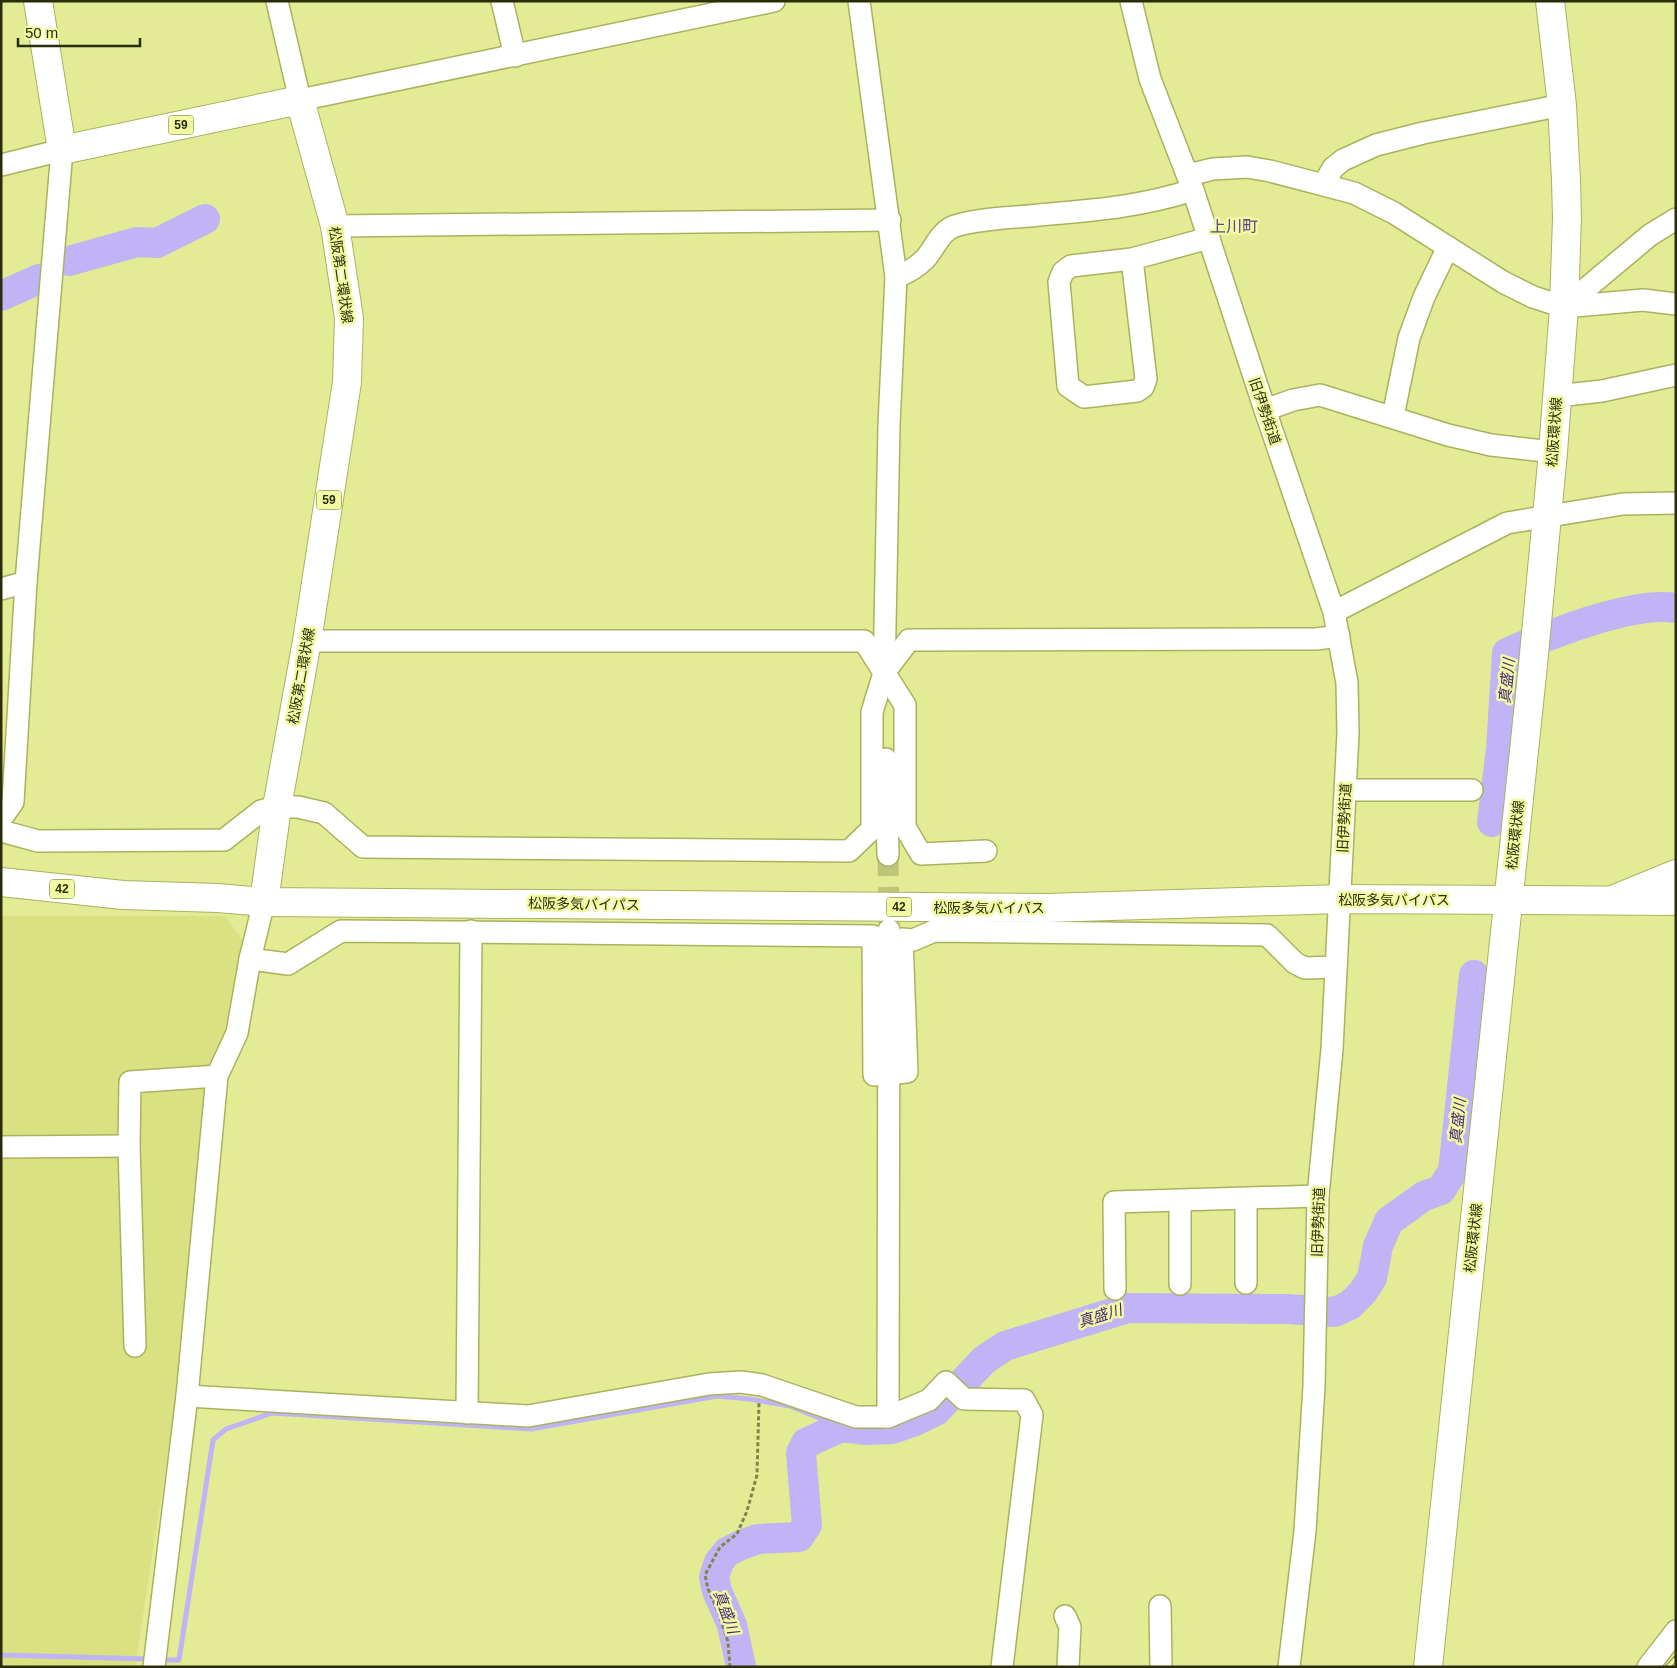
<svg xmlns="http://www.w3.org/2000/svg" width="1677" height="1668" font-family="Arial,'Noto Sans JP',sans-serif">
  <rect width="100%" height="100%" fill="#e3eb95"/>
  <path fill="#d9e182" d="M1,916H225L246,945L135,1667H1Z"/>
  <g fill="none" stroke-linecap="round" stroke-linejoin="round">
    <g stroke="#c0b3f6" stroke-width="5">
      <path d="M1,1655L150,1659"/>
      <path d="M161,1660H179L213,1440L226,1429L272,1413L531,1429L717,1396L749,1399L790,1406L841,1427"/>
    </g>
    <g stroke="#c0b3f6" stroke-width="30">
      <path d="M69,261L137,242L157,243L205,219"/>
      <path d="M1,296L39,279"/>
      <path d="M1492,822L1501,749L1507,653C1548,635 1632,601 1676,608"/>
      <path d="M741,1667L732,1625L717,1591L714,1577L719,1562L727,1552L741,1545L758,1539L799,1537L807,1525L801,1453L806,1443L841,1427L866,1430L892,1429L915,1421L936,1411L984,1360L1005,1346L1128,1308L1287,1309L1335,1312L1350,1305L1363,1292L1372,1278L1378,1246L1389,1221L1424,1196L1441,1190L1453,1171L1474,975"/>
    </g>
    <path stroke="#bec579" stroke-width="21" stroke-dasharray="21 11" stroke-linecap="butt" d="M888,855L889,923"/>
    <g stroke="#abb25e" stroke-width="24">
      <g id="minor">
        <path d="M277,1L300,100L774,1"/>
        <path d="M502,1L515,56"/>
        <path d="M859,1L896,277L889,425L884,676"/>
        <path d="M1131,1L1150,79L1193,190L1265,410L1334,612L1347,683L1348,733L1332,1049L1318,1196L1314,1386L1305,1531L1289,1667"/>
        <path d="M1,165L62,150L26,582L13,802L1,819"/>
        <path d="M1188,175L1213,169L1247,167L1270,171L1354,193L1394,213L1503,282L1533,297L1564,307L1643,300L1676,304"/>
        <path d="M1324,184L1333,168L1343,160L1376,145L1423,133L1562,105"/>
        <path d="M335,226L890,220"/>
        <path d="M1132,259L1146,379L1143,387L1137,391L1084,397L1068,386L1059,282L1063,272L1071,266L1132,259L1209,238"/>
        <path d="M896,277C907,273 916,268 925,259C935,248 940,231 955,226C981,218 1012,218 1039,215C1095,210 1139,207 1193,190"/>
        <path d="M1564,307L1650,235L1676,219"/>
        <path d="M1557,396L1602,391L1676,375"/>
        <path d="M1265,410L1293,400L1320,395L1448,435L1491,445L1553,452"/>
        <path d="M1393,416L1409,338L1424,297L1448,247"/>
        <path d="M1,589L26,582"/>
        <path d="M1334,612L1507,523L1623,504L1676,503"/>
        <path d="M307,641H864L905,705V827L921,854L986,851"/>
        <path d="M886,759L888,855"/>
        <path d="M1346,790H1472"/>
        <path d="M1,831L38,841L224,840L261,811L277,807H298L324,813L363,847L849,851L872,829V712L884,673L909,640L1316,639L1339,636"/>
        <path d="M250,959L288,964L341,931L873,936L874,1075L907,1072L902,939L913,940L934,931L1267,935L1295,963L1305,968L1336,967"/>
        <path d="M1,1147L129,1146"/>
        <path d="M1246,1199V1283"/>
        <path d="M1180,1200V1284"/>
        <path d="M1115,1289L1114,1202L1318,1196"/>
        <path d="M135,1346L129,1146L130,1082L217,1076"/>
        <path d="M187,1396L528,1416L709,1384L741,1382L762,1385L856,1417H888L929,1400L946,1382L964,1399L1024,1400L1032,1415L1002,1667"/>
        <path d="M467,1413L471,931"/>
        <path d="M888,1417L889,930"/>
        <path d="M1160,1606L1161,1667"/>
        <path d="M1065,1616L1070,1627L1068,1667"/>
        <path d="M154,1667L187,1396L217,1076L237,1033L250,959L264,902"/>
        <path d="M1648,1667L1676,1631"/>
      </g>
    </g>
    <g stroke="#abb25e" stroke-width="30">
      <g id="major">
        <path d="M38,1L62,150L300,100L335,226L349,318L347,382L307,641L277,807L264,902"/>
        <path d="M1615,899L1676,874"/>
        <path d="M1428,1667L1533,665L1553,452L1564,307L1567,218L1566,180L1562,105L1550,1"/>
      </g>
    </g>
    <g stroke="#abb25e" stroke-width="30">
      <path id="highway" d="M1,882L123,895L218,898L264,902L1046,908L1340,899L1676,901"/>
    </g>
    <path stroke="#808549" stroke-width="3" stroke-dasharray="4 2.5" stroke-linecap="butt" d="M730,1667L728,1642L719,1614L708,1589L705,1575L720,1547L737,1534L747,1511L757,1475L759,1402"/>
    <use href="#minor" stroke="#fff" stroke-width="21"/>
    <use href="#major" stroke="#fff" stroke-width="28"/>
    <use href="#highway" stroke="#fff" stroke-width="28"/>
    <g stroke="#616532" stroke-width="5.5">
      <path id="rail" d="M1668,1667L1676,1658"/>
    </g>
    <use href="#rail" stroke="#f1f9a2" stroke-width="4" stroke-dasharray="11" stroke-linecap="butt"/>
  </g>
  <g text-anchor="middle" stroke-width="5" stroke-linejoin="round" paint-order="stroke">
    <g fill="#f1f9a2" stroke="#666a36" stroke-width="1">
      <rect x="168.5" y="115.5" width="25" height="19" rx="4"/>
      <rect x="316.5" y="490.5" width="25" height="19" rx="4"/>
      <rect x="49.5" y="879.5" width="25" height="19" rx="4"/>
      <rect x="886.5" y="897.5" width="25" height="19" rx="4"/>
    </g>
    <g font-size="12" font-weight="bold" fill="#2a2d08">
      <text x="181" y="129">59</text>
      <text x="329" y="504">59</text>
      <text x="62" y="893">42</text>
      <text x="899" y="911">42</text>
    </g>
    <g font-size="14" fill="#2a2d08" stroke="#f1f9a2">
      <text transform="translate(341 275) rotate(82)" y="5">松阪第二環状線</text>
      <text transform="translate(1265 411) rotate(71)" y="5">旧伊勢街道</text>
      <text transform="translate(1554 432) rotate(-86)" y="5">松阪環状線</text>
      <text transform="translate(301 676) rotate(-80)" y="5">松阪第二環状線</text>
      <text transform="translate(1344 818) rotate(-87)" y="5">旧伊勢街道</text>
      <text transform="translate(1515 835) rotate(-84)" y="5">松阪環状線</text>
      <text x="1394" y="905">松阪多気バイパス</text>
      <text transform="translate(584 904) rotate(1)" y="5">松阪多気バイパス</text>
      <text x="989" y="913">松阪多気バイパス</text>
      <text transform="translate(1318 1222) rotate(-88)" y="5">旧伊勢街道</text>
      <text transform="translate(1473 1238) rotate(-84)" y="5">松阪環状線</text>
    </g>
    <g font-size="15" font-style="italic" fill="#3f1e7d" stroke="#f1f9a2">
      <text transform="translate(1507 681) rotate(-84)" y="5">真盛川</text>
      <text transform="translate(1458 1121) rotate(-84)" y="5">真盛川</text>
      <text transform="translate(1100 1316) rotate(-17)" y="5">真盛川</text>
      <text transform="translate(726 1612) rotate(70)" y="5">真盛川</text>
    </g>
    <g font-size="16" fill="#574987" stroke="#f1f9a2">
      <text x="1234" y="232">上川町</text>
    </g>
  </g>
  <rect width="1677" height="1668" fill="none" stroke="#2a2d08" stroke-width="5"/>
  <path d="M18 38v8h122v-8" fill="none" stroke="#2a2d08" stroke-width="2.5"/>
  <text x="25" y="38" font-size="15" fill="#2a2d08" stroke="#f1f9a2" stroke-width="4" paint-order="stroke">50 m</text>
</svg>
